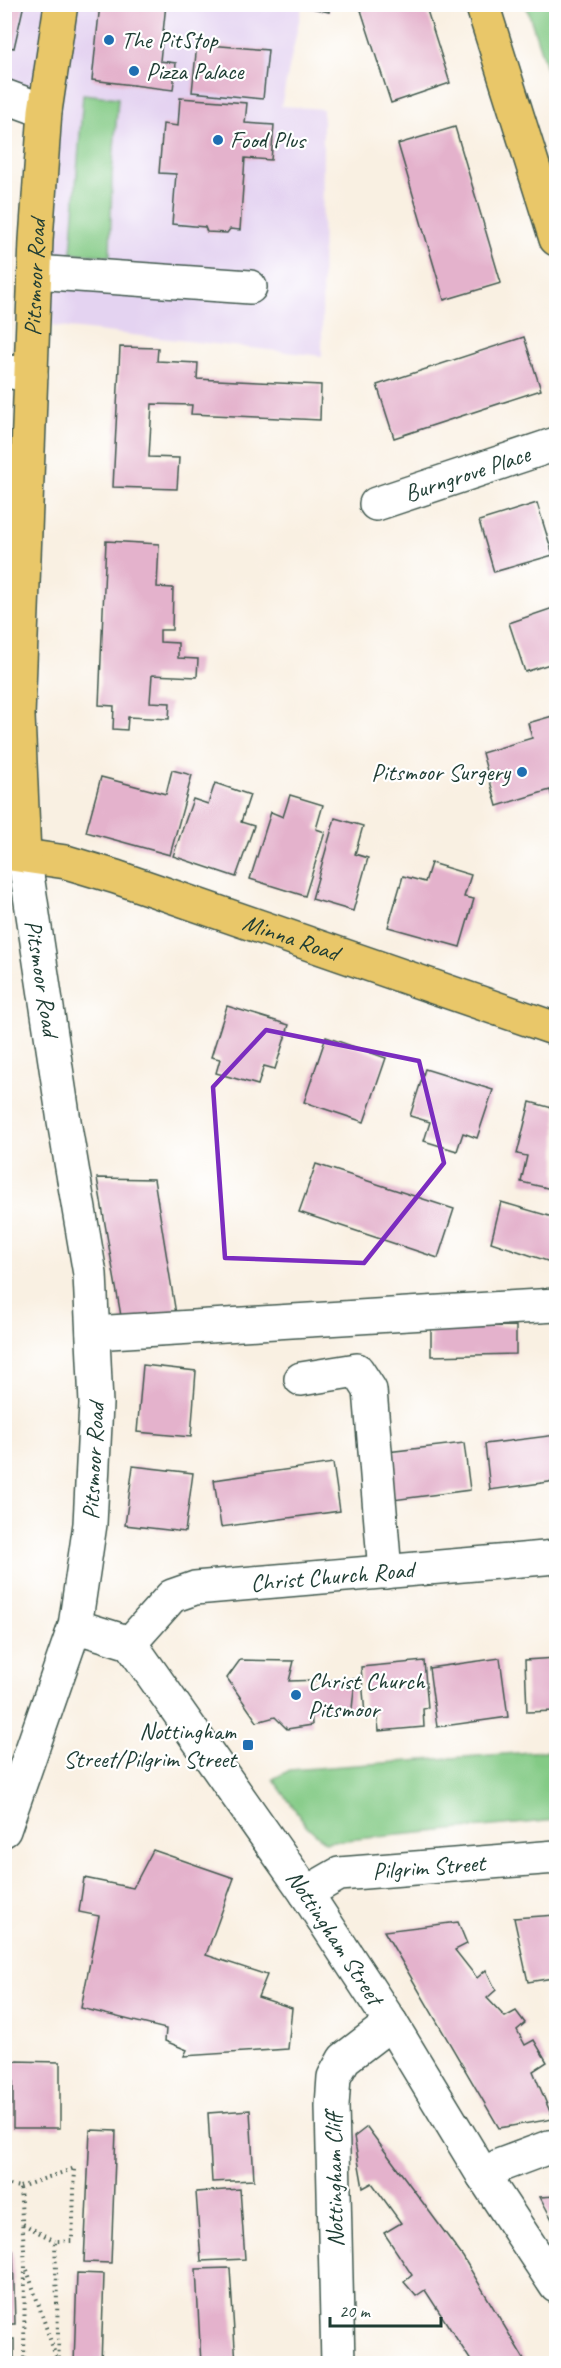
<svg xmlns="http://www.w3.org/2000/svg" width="561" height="2368" font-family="Caveat,sans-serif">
  <rect width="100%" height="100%" fill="#fff"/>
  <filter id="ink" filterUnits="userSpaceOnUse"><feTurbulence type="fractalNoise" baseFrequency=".0167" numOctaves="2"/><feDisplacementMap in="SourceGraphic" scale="12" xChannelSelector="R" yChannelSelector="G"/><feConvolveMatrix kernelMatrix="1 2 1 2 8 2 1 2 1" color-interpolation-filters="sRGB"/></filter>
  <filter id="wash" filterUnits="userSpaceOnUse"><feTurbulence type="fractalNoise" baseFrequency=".008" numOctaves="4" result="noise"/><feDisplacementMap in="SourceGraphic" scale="24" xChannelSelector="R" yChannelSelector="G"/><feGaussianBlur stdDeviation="1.35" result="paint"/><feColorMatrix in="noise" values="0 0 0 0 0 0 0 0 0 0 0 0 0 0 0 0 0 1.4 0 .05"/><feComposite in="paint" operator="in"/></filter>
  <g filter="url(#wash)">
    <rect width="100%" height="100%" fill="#f9f0e2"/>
    <path fill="#e4d3f1" d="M4,5H330L329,12L302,7L281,106L323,109L322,356L33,324L45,111L5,96Z"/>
    <g fill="#83ca85" stroke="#51845c" stroke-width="1.5">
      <path d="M526,5H556V99L529,14Z"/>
      <path d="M83,94L118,98L112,175L110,256L71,253Z"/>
      <path d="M556,1750V1820L325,1842L307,1826L273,1779L290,1770Z"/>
    </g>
    <g id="blocks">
      <g fill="#e4b2cc">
        <path d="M4,4H24L14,48L4,46Z"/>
        <path d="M100,4H166L160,61L176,63L173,90L92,80Z"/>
        <path d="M295,4H330L329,12Z"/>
        <path d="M359,4H425L450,83L391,103Z"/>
        <path d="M197,44L268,50L263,99L192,92Z"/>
        <path d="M180,98L247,103L245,123L274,125L271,160L245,158L240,230L230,229L227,233L207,232L205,227L172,224L176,174L159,173L163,124L178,126Z"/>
        <path d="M455,127L501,283L444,300L398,144Z"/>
        <path d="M524,337L541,390L394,438L377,385Z"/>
        <path d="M120,347L158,348L157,361L198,363L197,379L321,385L320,420L191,414L192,405L152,404L149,457L179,458L177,489L113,487Z"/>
        <path d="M537,503L553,555L494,572L479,521Z"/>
        <path d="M106,541L159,544L157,587L173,588L172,630H160V642L178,643V658L198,659L197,677L152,675L150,702L170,703L169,719L128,717L127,730L113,729L114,706L99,705Z"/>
        <path d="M556,607V662L525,672L509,623Z"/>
        <path d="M556,715V803L554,804L550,790L497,806L482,753L532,738L528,723Z"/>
        <path d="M172,770L192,775L170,855L86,832L101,777L166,794Z"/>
        <path d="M215,783L250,795L241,822L254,826L236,877L173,856L193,799L208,804Z"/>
        <path d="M290,795L323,805L316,829L325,832L305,896L250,879L271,812L283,817Z"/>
        <path d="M335,818L363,826L355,854L368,858L353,911L312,899Z"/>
        <path d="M431,863L471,875L464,897L474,899L460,947L388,927L403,876L425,882Z"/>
        <path d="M227,1006L289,1025L275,1069L264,1066L258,1085L216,1073L220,1059L211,1057Z"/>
        <path d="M326,1037L386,1058L364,1122L304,1102Z"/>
        <path d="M425,1069L493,1090L477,1138L463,1133L457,1151L424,1141L430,1122L410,1116Z"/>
        <path d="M530,1102L556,1109V1190L521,1182L527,1156L517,1154Z"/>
        <path d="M316,1164L454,1209L438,1258L299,1212Z"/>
        <path d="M97,1178L154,1179L176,1314L122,1322Z"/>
        <path d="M501,1202L556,1218V1264L491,1242Z"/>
        <path d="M516,1326V1354L431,1356V1327Z"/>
        <path d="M143,1365L196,1371L191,1437L137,1432Z"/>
        <path d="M556,1435V1481L490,1490L485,1444Z"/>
        <path d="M464,1443L470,1490L393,1500L387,1452Z"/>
        <path d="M333,1463L340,1511L221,1527L214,1480Z"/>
        <path d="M133,1466L193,1473L185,1532L125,1525Z"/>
        <path d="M500,1658L508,1717L437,1727L429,1668Z"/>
        <path d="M556,1658V1711L527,1712L525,1660Z"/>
        <path d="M240,1660L294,1661L289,1681L355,1679L352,1709L311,1711L312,1725L287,1729L275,1717L257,1722L227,1678Z"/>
        <path d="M424,1661L428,1708L423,1709L424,1727L379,1731L377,1713L365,1715L361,1667Z"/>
        <path d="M153,1850L234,1878L206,1955L267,1975L258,1997L292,2008L288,2049L184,2056L187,2050L165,2041L166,2029L81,2008L99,1916L79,1912L84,1878L133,1888Z"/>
        <path d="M556,1915V1965L553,1966V1978L528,1982L514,1918Z"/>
        <path d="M458,1922L467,1944L455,1950L477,1978L486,1970L496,1990L487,1998L505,2017L516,2011L525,2023L517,2030L525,2045L534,2040L547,2062L533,2071L553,2119L499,2128L384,1931Z"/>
        <path d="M13,2061L60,2062V2128H13Z"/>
        <path d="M250,2110L254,2180L212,2182L208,2113Z"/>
        <path d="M367,2127L463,2257L527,2364H473L425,2290L416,2296L404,2282L412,2275L384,2233L401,2223L372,2183L363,2188L354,2137Z"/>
        <path d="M90,2130L116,2131L111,2263L84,2262Z"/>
        <path d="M240,2189L245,2259L201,2261L196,2192Z"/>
        <path d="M556,2196V2227L540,2197Z"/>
        <path d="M13,2251L15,2324H4V2252Z"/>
        <path d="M230,2268L236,2364H201L196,2269Z"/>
        <path d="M77,2273L104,2274L101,2364H74Z"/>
        <rect x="4" y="2339" width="10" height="25"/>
      </g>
    </g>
  </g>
  <g filter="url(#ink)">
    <use href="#blocks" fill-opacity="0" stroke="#40584e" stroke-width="1.5"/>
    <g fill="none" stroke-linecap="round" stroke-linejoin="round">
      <g stroke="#40584e" stroke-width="36">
        <g id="minor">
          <path d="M4,96L45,111"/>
          <path d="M35,272L250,287"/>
          <path d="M4,371L31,375"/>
          <path id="s1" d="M376,504L556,444"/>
          <path d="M93,1333L556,1305"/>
          <path d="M301,1379L357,1370L370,1390L385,1572"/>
          <path id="s2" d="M75,1626L130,1643L306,1893L391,2023L483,2175L556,2286"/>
          <path id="s3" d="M130,1643L172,1596L195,1588L556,1557"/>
          <path id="s4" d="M4,1830L75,1626L90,1524L96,1404L90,1274L64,1121L24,855"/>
          <path id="s5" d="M306,1893L339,1874L556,1857"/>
          <path d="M483,2175L501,2165L549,2147L556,2146"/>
          <path d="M338,2364L332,2106L334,2077L344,2059L391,2023"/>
        </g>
      </g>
      <g stroke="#40584e" stroke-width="36">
        <g id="major">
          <path d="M482,4L556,239"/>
          <path id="s6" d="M4,853L66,862L116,877L556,1029"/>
          <path id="s7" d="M24,855L18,716L36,240L45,111L61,4"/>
        </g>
      </g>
      <g stroke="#40584e" stroke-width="4" stroke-dasharray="1.5 4.5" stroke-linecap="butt">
        <path d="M4,2184L20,2187L25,2265L24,2364"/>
        <path d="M20,2187L75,2168L72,2241H55L59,2364"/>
        <path d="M23,2224L55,2241"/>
        <path d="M27,2270L57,2360"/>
      </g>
      <use href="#minor" stroke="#fff" stroke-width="33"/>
      <use href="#major" stroke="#e9c769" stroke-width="33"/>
    </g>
  </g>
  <path fill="none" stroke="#7b2cbf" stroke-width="4.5" stroke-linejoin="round" d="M266,1030L419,1061L444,1163L364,1263L225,1258L213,1087Z"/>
  <g fill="#1f6fb2" stroke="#fff" stroke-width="2">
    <circle cx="109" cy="40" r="6"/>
    <circle cx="134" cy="71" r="6"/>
    <circle cx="218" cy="140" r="6"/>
    <circle cx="522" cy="772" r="6"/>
    <circle cx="296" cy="1695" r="6"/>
    <rect x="242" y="1739" width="12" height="12" rx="3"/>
  </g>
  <g text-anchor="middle" stroke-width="4.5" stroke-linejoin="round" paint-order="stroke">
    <g font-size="24" fill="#1f3d34" stroke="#fff" text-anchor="start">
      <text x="121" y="48">The PitStop</text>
      <text x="146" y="79">Pizza Palace</text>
      <text x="230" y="148">Food Plus</text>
      <text x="510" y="780" text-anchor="end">Pitsmoor Surgery</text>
      <text x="308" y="1689">Christ Church<tspan x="308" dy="28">Pitsmoor</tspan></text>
      <text x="236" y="1739" text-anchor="end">Nottingham<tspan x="236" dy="28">Street/Pilgrim Street</tspan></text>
    </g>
    <g font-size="24" fill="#1f3d34" stroke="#fff">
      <text dy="8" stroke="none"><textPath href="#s7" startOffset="578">Pitsmoor Road</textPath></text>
      <text dy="8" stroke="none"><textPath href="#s1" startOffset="96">Burngrove Place</textPath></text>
      <text dy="8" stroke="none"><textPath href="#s6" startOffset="300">Minna Road</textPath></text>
      <text transform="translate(42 978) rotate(81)" y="8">Pitsmoor Road</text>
      <text dy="8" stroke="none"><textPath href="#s4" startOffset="382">Pitsmoor Road</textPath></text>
      <text dy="8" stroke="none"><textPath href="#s3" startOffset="225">Christ Church Road</textPath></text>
      <text dy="8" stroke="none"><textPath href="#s5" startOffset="128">Pilgrim Street</textPath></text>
      <text dy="8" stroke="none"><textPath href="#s2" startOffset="416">Nottingham Street</textPath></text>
      <text transform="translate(334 2180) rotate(-91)" y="8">Nottingham Cliff</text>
    </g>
  </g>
  <rect width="561" height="2368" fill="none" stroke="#fff" stroke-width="24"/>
  <path d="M330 2317v9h111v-9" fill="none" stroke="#1f3d34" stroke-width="3"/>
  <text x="339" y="2317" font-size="18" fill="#1f3d34" stroke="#ffffff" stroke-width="4.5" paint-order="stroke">20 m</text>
</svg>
